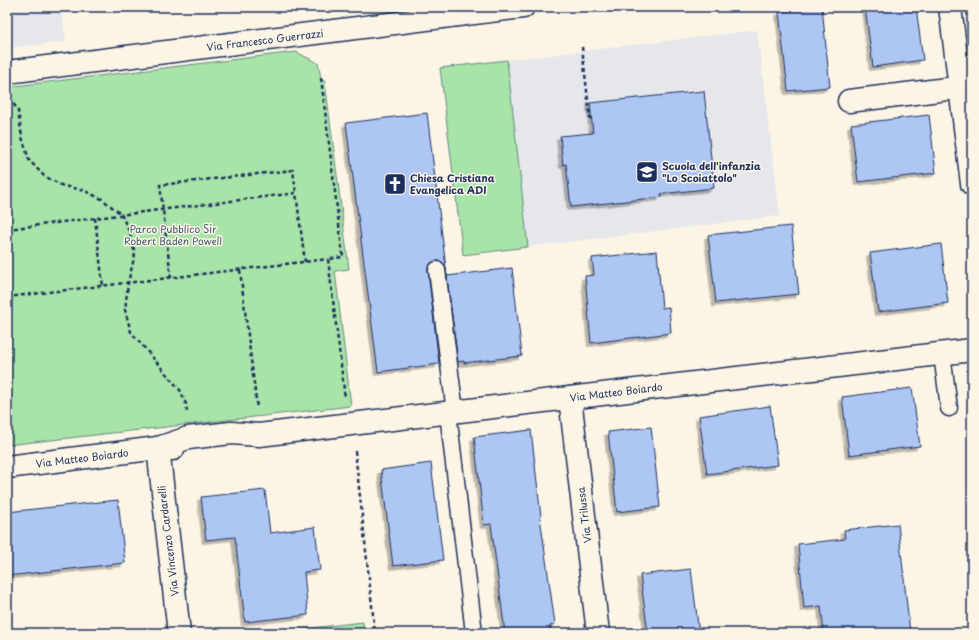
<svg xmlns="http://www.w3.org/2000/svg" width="979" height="640" font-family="'Playpen Sans',sans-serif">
  <defs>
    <filter id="shadow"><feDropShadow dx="-3.5" dy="3.5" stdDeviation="0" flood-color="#0004"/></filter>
  </defs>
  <rect width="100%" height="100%" fill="#fcf5e5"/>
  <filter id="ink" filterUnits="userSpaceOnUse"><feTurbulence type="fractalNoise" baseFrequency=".025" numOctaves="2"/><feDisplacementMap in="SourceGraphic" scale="8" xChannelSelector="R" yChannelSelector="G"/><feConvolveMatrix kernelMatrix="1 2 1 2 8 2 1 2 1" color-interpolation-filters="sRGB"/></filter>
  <g filter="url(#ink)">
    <g fill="#e5e7ea">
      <path d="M7,7H61L66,42L7,48Z"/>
      <path d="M757,30L780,216L528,247L507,60Z"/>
    </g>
    <g fill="#a8e3a8" stroke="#628983">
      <path d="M296,52L318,63L321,78L325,82L349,269L335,271L351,406L7,445V87Z"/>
      <path d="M507,60L528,247L463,255L440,68Z"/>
      <path d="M363,622L364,633H267Z"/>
    </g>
    <g fill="#aec6f4" stroke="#1b2f5e" filter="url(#shadow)">
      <path d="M822,7L830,87L788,91L779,12Z"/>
      <path d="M865,7H916L923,60L873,67Z"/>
      <path d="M704,91L714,188L661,194L662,197L571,207L566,164L563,165L560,136L593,133L590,103Z"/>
      <path d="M427,113L447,276L512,268L522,356L464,363V361L458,362L446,269L444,264L441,261H436L431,263L428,267V271L439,364L378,372L346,123Z"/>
      <path d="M929,115L936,173L858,182L851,124Z"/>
      <path d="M791,226L799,294L716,303L708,235Z"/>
      <path d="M941,244L948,303L878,312L870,253Z"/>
      <path d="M657,251L662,308L669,307L671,333L591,343L585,276L594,275L592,258Z"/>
      <path d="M912,388L920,446L849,455L842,397Z"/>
      <path d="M770,406L778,465L707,474L699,416Z"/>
      <path d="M651,427L660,507L617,512L608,432Z"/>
      <path d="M531,430L541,517H540L555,624L550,626L551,633H505L491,524L484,525L474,437Z"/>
      <path d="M431,463L443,560L393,566L381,470Z"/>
      <path d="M265,490L270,533L315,527L320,570L304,572L308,615L245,622L235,537L206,540L201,497Z"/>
      <path d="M118,500L125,563L7,576V512Z"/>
      <path d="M898,524L910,633H824L821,606L804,608L798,544L845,539L844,530Z"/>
      <path d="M691,569L699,633H648L640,575Z"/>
    </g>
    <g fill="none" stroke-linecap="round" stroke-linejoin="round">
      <g stroke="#1b2f5e" stroke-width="19">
        <g id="lane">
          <path d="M437,270L455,412"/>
          <path d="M942,354L949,408"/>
          <path d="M448,413L474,633"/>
        </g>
      </g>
      <g stroke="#1b2f5e" stroke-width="25">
        <g id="street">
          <path d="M950,7L972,184"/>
          <path d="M7,72L523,7"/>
          <path d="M849,101L972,86"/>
          <path d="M570,398L598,633"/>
          <path d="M158,448L188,438L231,433L259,435L972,350"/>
          <path d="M158,448L179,633"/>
          <path d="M7,467L158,448L173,449"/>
        </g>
      </g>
      <g stroke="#1b2f5e" stroke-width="2.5" stroke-dasharray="4 3" stroke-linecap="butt">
        <path d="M582,47L590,118H592"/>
        <path d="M321,78L343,257L328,259L345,398"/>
        <path d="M10,98L18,111L22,137L29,160L44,176L63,186L83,190L102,199L121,214L130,233L135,254L128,283L125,310L131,332L180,390L186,404L187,412"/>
        <path d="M95,218L103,286"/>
        <path d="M7,229L296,193L305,262"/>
        <path d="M240,270L257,408"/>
        <path d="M171,278L160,185L293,170L296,193"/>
        <path d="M7,297L328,259"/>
        <path d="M355,451L375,633"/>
      </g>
      <use href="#lane" stroke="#fcf5e5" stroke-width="16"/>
      <use href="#street" stroke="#fcf5e5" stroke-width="22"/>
    </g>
  </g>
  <defs>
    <g id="school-square" transform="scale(1.15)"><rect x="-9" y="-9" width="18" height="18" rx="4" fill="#1b2f5e" stroke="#fcf5e5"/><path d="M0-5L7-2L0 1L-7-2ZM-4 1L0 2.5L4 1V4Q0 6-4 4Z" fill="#fff"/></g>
    <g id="church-square" transform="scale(1.15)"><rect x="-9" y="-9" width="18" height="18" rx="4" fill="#1b2f5e" stroke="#fcf5e5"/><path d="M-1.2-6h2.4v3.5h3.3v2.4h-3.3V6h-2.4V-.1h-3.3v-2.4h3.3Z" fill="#fff"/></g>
  </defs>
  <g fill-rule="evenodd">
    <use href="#school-square" x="647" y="172"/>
    <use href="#church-square" x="395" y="184"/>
  </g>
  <g text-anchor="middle" stroke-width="3" stroke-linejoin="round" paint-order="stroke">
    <g font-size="10" fill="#1b2f5e" stroke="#fcf5e5">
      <text transform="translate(265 40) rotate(-7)" y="4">Via Francesco Guerrazzi</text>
      <text transform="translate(616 392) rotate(-7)" y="4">Via Matteo Boiardo</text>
      <text transform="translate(82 458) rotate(-7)" y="4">Via Matteo Boiardo</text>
      <text transform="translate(584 515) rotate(-97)" y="4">Via Trilussa</text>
      <text transform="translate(168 541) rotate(-97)" y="4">Via Vincenzo Cardarelli</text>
    </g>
    <g font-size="10" font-weight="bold" fill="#1b2f5e" stroke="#fcf5e5" text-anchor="start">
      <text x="662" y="170">Scuola dell'infanzia<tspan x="662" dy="12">"Lo Scoiattolo"</tspan></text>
      <text x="410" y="182">Chiesa Cristiana<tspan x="410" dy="12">Evangelica ADI</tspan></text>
    </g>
    <g font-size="10" fill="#3e5c70" stroke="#fcf5e5">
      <text x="173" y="233">Parco Pubblico Sir<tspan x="173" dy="12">Robert Baden Powell</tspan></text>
    </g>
  </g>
  <rect width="979" height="640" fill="none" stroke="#fcf5e5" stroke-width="24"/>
  <rect x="12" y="12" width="955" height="616" fill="none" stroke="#1b2f5e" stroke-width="1.5" filter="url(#ink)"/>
</svg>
